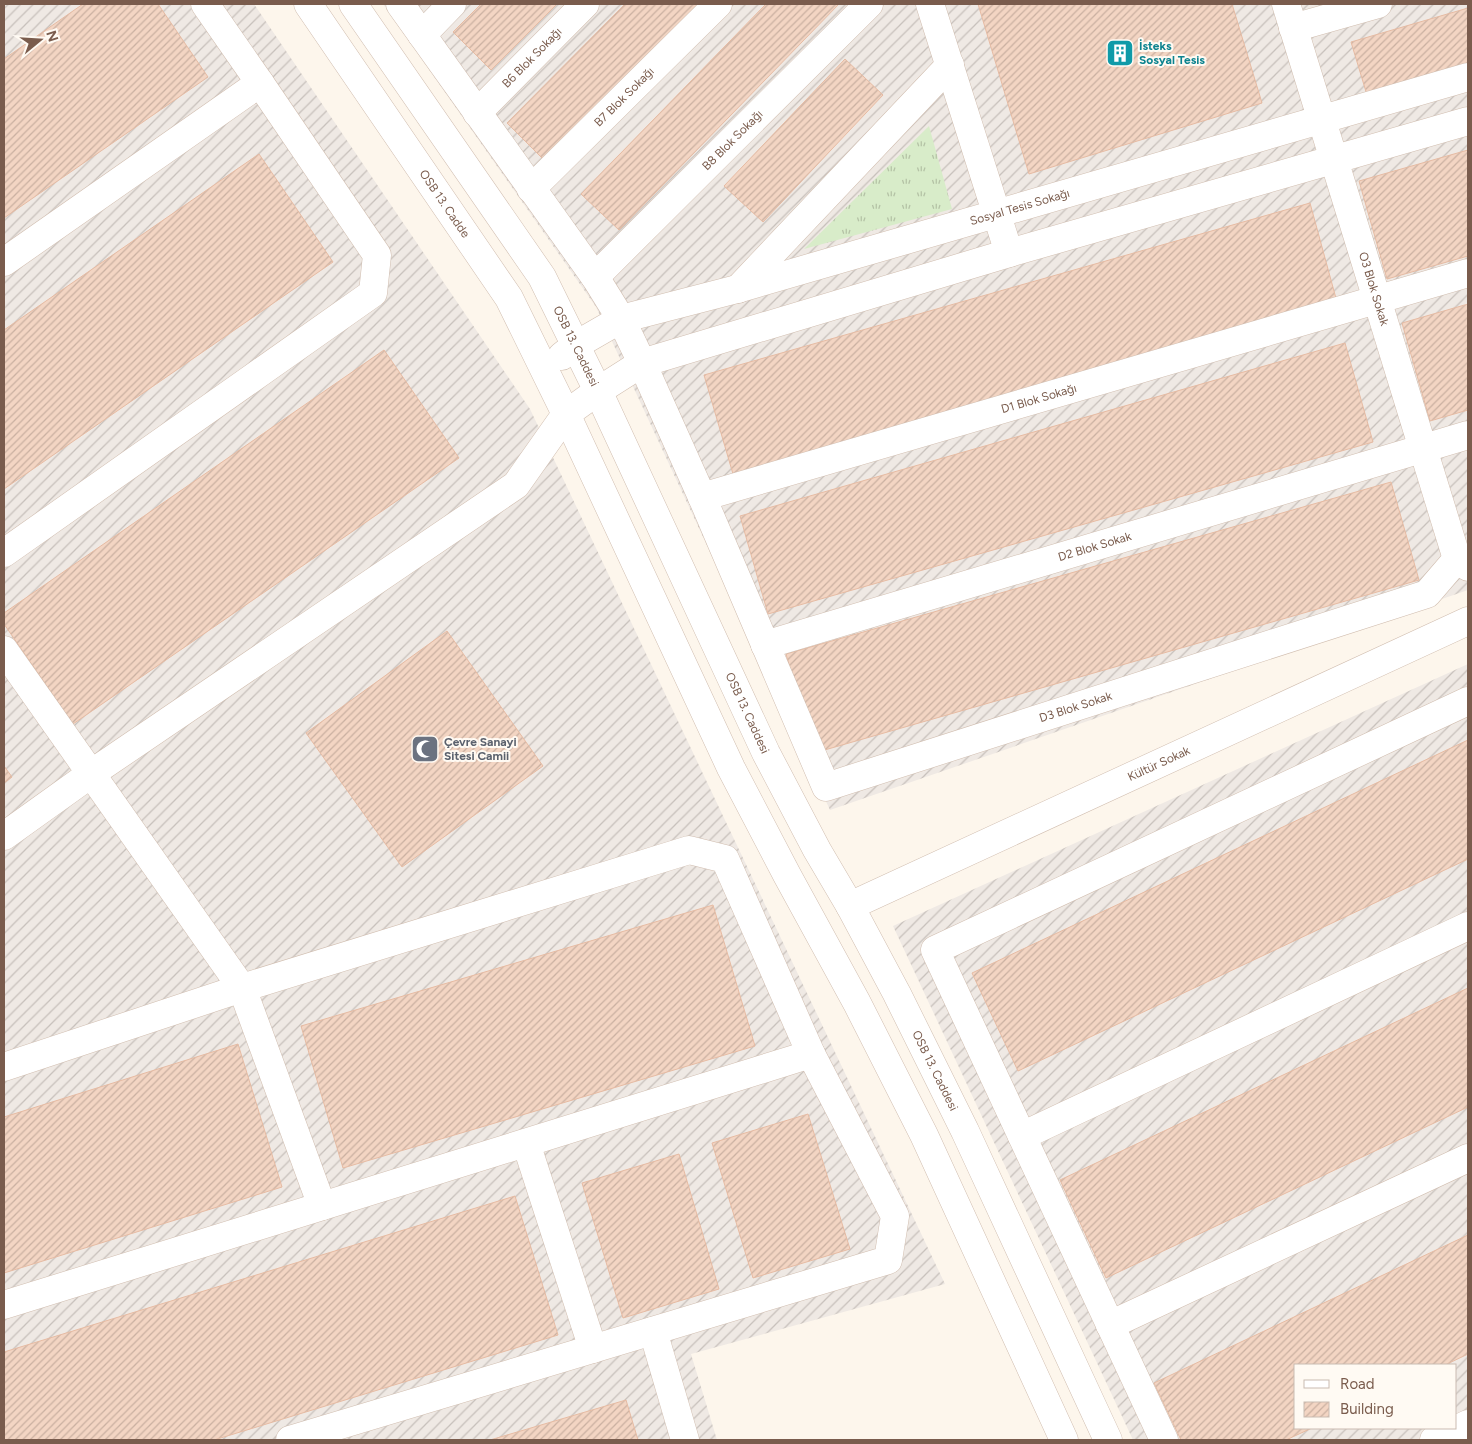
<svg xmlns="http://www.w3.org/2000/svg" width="1472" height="1444" font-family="Figtree,sans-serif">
  <defs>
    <pattern id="industrial-furrows" width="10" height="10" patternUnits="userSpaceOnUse" patternTransform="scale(1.25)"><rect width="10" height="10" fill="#efe9e4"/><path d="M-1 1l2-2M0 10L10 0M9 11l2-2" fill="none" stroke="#c7c0bb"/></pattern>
    <pattern id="grass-tufts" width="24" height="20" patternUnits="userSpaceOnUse" patternTransform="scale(1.25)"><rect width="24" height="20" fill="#d8ecc9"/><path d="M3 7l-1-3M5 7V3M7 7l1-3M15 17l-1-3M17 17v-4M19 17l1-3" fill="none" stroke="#b4c2a5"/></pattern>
    <pattern id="building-hatch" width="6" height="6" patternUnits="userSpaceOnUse" patternTransform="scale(1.25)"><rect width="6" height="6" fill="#f3d5c3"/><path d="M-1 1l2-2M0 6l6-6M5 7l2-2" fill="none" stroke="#cab0a1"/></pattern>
  </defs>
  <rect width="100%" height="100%" fill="#fdf6ec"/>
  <g fill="url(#industrial-furrows)" fill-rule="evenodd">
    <path d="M4,4H254L530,409L945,1284L691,1354L717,1440H4Z"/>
    <path d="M383,4H1468V590L830,810L596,307Z"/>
    <path d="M1468,664V1440H1133L893,926ZM1296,1365H1456V1428H1296Z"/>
  </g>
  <path fill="url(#grass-tufts)" d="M929,126L952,209L804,249Z"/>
  <g fill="url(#building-hatch)" stroke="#e6bba3">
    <path d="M83,4H158L208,77L4,218V59Z"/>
    <path d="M481,4H557L491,70L453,32Z"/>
    <path d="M625,4H700L545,161L507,123Z"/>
    <path d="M766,4H839L619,230L581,194Z"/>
    <path d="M978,4H1232L1262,103L1029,174Z"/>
    <path d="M1468,8V66L1367,95L1351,42Z"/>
    <path d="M845,59L883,95L763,222L724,186Z"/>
    <path d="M1468,150V256L1387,279L1359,181Z"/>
    <path d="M259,154L333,262L4,489V330Z"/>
    <path d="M1310,203L1337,302L733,474L704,375Z"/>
    <path d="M1468,304V410L1430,421L1402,323Z"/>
    <path d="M1345,343L1373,442L768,614L740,516Z"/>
    <path d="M384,350L459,458L73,724L4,624V613Z"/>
    <path d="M1391,482L1419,580L814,753L786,654Z"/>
    <path d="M447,631L543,766L402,867L306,733Z"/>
    <path d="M1468,740V859L1018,1071L972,973Z"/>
    <path d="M4,766L12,777L4,783Z"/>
    <path d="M713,905L755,1046L343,1168L301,1026Z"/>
    <path d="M1468,988V1107L1106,1278L1060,1180Z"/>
    <path d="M238,1044L282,1187L4,1273V1117Z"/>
    <path d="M808,1114L850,1249L753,1278L712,1143Z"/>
    <path d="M679,1154L719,1289L623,1318L582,1183Z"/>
    <path d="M515,1196L558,1335L214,1440H4V1352Z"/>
    <path d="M1468,1235V1354L1445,1365H1296V1428H1312L1286,1440H1181L1154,1383Z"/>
    <path d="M626,1400L638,1440H490Z"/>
  </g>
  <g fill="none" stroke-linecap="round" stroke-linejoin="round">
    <g stroke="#d1beb0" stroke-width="29">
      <g id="minor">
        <path id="s1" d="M308,4L509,298L566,414L731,768L787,875L857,1003L924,1135L1064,1440"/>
        <path id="s2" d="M353,4L542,277L598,391L766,753L817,850L850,906L897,994L965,1131L1108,1440"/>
        <path id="s3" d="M400,4L595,277L621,319L642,363L702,497L826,787L1427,594L1457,559"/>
        <path d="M930,4L1009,253"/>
        <path id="s4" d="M1286,4L1457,559L1468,567"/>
        <path d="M1293,28L1378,4"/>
        <path d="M422,35L452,4"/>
        <path id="s5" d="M477,113L585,4"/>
        <path id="s6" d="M531,189L718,4"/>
        <path d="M4,262L260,83"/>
        <path id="s7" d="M595,277L869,4"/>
        <path d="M738,289L950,65"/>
        <path id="s8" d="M562,356L576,345L621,319L737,289L1468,77"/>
        <path id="s9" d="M702,497L1468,273"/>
        <path d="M4,553L373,293L377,255L260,83L205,4"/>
        <path id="s10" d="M765,645L1468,435"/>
        <path d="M4,650L242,988L322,1206"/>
        <path d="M4,836L92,773L516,485L566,414L598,391L642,363L1009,253L1468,121"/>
        <path id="s11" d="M850,906L1468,621"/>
        <path d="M4,1067L242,988L689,850L725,859L811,1054L895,1216L888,1260L290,1440"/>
        <path d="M1022,1136L1468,926"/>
        <path d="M526,1143L593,1349"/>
        <path d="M4,1305L811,1054"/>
        <path d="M1110,1325L1468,1158"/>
        <path d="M653,1331L685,1440"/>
        <path d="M1164,1440L935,950L1468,701"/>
        <path d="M1434,1440L1468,1424"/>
      </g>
    </g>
    <use href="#minor" stroke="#fff" stroke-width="28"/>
  </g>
  <defs>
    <g id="building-square" transform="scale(1.4375)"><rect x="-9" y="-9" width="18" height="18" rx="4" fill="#0f9aa8" stroke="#fffaf3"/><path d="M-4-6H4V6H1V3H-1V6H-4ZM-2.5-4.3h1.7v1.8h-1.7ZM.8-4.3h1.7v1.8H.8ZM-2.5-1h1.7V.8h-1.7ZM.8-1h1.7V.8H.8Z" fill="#fff"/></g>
    <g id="mosque-square" transform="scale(1.4375)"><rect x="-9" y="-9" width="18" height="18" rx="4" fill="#6b7280" stroke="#fffaf3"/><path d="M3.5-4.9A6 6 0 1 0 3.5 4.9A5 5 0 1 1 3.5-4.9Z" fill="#fff"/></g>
  </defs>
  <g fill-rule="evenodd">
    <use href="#building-square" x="1120" y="53"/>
    <use href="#mosque-square" x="425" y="749"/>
  </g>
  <g text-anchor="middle" stroke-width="4" stroke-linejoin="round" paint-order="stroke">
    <g font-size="12" font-weight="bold" fill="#0d838f" stroke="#fffaf3" text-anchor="start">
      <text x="1139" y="50">İsteks<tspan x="1139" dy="14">Sosyal Tesis</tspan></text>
    </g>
    <g font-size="12" fill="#7a5c4d" stroke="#fffaf3">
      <text dy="4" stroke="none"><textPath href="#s5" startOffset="78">B6 Blok Sokağı</textPath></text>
      <text dy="4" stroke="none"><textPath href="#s6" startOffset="131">B7 Blok Sokağı</textPath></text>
      <text dy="4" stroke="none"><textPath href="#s7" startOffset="194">B8 Blok Sokağı</textPath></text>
      <text dy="4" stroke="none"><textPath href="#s1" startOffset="242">OSB 13. Cadde</textPath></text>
      <text dy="4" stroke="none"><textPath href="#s8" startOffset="484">Sosyal Tesis Sokağı</textPath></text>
      <text dy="4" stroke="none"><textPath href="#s4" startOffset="298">O3 Blok Sokak</textPath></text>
      <text dy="4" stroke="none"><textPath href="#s2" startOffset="409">OSB 13. Caddesi</textPath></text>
      <text dy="4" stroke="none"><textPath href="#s9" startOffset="351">D1 Blok Sokağı</textPath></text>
      <text dy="4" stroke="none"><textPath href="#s10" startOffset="344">D2 Blok Sokak</textPath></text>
      <text dy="4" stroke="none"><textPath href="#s3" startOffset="1158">D3 Blok Sokak</textPath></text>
      <text dy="4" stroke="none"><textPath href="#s2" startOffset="814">OSB 13. Caddesi</textPath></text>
      <text dy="4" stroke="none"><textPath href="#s11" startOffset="340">Kültür Sokak</textPath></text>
      <text dy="4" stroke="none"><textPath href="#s2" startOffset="1218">OSB 13. Caddesi</textPath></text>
    </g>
    <g font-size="12" font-weight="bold" fill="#5b616d" stroke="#fffaf3" text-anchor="start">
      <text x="444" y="746">Çevre Sanayi<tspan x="444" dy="14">Sitesi Camii</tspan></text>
    </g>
  </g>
  <rect width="1472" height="1444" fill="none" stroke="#7a5c4d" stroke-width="10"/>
  <rect x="1294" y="1364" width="162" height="65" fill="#fffaf3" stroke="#cabbb1"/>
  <rect x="1304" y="1380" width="25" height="8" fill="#ffffff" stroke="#cabbb1"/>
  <text x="1340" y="1389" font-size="15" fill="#7a5c4d">Road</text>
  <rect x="1304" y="1402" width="25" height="15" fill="url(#building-hatch)" stroke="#cabbb1"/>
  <text x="1340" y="1414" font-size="15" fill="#7a5c4d">Building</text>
  <g transform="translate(40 40) rotate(72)" stroke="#fffaf3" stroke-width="4" paint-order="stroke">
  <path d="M0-4L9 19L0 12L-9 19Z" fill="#7a5c4d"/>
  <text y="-8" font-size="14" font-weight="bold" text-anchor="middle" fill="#7a5c4d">N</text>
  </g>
</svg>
